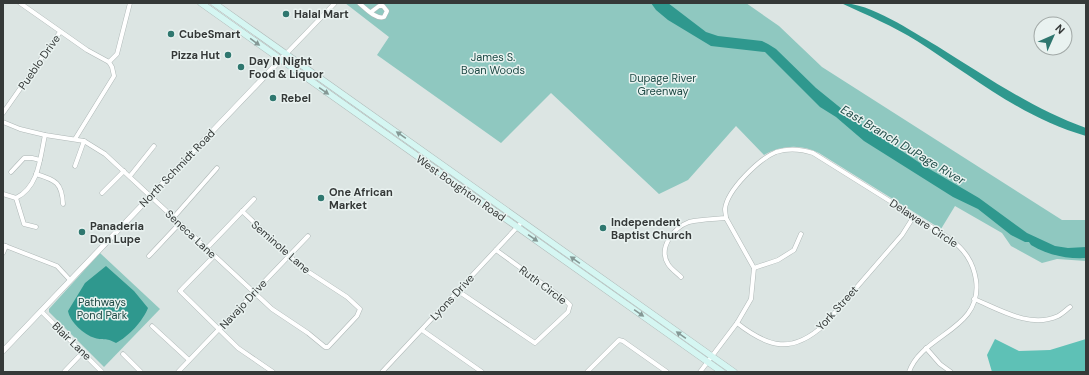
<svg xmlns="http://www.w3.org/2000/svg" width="1089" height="375" font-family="'DM Sans',sans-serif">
  <rect width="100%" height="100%" fill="#dce5e3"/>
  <g fill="#8fc8c0">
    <path d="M345,3H746L779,26L822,67L1062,220H1086V261L1057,259L1042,263L1011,246L1002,233L955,206L941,229L819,153C801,144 782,145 764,155L736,126L688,180L659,194L551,93L501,143L377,55L389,37Z"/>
    <path d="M100,253L160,309L104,367L49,312V309Z"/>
  </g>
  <path fill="#5ec1b6" d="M995,339L1019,351L1050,350L1086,339V372H992L987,355Z"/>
  <g fill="#2f988e">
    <path d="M651,3H668L706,32L718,36L762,41L768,44L776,49L816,88L858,122L926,167L979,198L1027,233L1055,246L1068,248L1086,247V258C1066,259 1048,255 1031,245L1029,242H1025L1011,235L978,209L953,197L864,141L836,117L820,107L765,52L711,46L668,20L656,10Z"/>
    <path d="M841,3C871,3 911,31 937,46C985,76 1033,109 1086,128V136C1022,118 972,76 917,41C893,26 867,15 841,3Z"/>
    <path d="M106,266L134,291L148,308C143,321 128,337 116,343C105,337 104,341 95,338C84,335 70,322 68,311L85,283Z"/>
  </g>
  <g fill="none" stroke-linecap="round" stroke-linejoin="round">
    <g stroke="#afb8b7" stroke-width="5">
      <g id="minor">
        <path d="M20,3L87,50L109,62"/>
        <path d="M359,3C365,8 376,20 384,17L387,11L383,6H379L371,12"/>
        <path d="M286,54L335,3"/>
        <path d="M3,113L60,32"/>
        <path d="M3,122L20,129L45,135L84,141L105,154L272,309L308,333L325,347H328L357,316L360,309L347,297L301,267L242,211"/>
        <path d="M75,139L114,76L112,67L109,62L117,54L130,3"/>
        <path d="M75,166L84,141"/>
        <path d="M11,172L24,158H32L40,160"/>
        <path d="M36,174C56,180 62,183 63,204"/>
        <path d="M130,176L154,146"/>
        <path d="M102,193L124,171"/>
        <path d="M3,194L16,198C39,187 40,158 45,135"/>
        <path d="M16,198L24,224L36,227"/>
        <path d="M174,217L217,168"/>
        <path d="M3,245L57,266L70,280"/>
        <path d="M207,248L254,199"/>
        <path d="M3,253L6,246"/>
        <path d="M149,256L180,223"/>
        <path d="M214,256L180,291L238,348L273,372"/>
        <path d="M754,268L778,260L794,250L801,234"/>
        <path d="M681,277C677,273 671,269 668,264C658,248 673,228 689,222C700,219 714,219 726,218C726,215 725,212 725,209C727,190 759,159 776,152C788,148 801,149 813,153L949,238C964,249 973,261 976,280C983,330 922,334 909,372"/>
        <path d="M458,291L535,343L568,312L570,305L565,300L496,250"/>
        <path d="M974,299C999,309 1030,329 1058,316C1062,314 1066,310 1070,307"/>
        <path d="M41,311L102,372"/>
        <path d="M737,323C769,348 792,354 824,325L902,235L914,216"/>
        <path d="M152,326L189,360"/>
        <path d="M422,330L482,372"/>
        <path d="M926,348L940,364L951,372"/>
        <path d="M123,354L141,372"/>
        <path d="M64,372L83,352"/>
        <path d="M178,372L308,236"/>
        <path d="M382,372L522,222"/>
        <path d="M587,372L619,340L623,341L667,372"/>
        <path d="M700,372L737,323L751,299L754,268L726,218"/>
      </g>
    </g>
    <g stroke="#afb8b7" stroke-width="6">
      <path id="tertiary" d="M3,351L286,54"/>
    </g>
    <g stroke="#afb8b7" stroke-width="7">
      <g id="secondary">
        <path d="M201,3L722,372"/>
        <path d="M214,3L734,372"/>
      </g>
    </g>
    <use href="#minor" stroke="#fff" stroke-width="4"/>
    <use href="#tertiary" stroke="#fff" stroke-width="5"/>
    <use href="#secondary" stroke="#d5f6f2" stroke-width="6"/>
  </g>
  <defs><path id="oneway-solid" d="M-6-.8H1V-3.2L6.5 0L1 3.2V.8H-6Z"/></defs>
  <g fill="#859895">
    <use href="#oneway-solid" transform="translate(255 42) rotate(36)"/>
    <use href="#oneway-solid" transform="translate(324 91) rotate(35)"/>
    <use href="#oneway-solid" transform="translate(401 135) rotate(-145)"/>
    <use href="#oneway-solid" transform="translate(533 238) rotate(35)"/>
    <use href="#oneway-solid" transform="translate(575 260) rotate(-145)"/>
    <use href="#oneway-solid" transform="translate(639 313) rotate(35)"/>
    <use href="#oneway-solid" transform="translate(681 335) rotate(-145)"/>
  </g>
  <g fill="#2f776f" stroke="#e9f2f0" stroke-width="1.5">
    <circle cx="286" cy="14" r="4"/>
    <circle cx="171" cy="34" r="4"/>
    <circle cx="228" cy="55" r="4"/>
    <circle cx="241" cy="67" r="4"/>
    <circle cx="273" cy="98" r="4"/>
    <circle cx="321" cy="198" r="4"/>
    <circle cx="603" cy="228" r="4"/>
    <circle cx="82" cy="232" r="4"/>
  </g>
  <g text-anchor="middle" stroke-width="3" stroke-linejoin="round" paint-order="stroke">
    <g font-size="11" font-weight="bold" fill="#353938" stroke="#e9f2f0" text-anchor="start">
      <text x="294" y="18">Halal Mart</text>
      <text x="179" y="38">CubeSmart</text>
      <text x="220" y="59" text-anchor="end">Pizza Hut</text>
      <text x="249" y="65">Day N Night<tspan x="249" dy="13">Food &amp; Liquor</tspan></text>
      <text x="281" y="102">Rebel</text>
      <text x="329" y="196">One African<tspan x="329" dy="13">Market</tspan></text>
      <text x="611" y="226">Independent<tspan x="611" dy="13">Baptist Church</tspan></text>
      <text x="90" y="230">Panaderia<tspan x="90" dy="13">Don Lupe</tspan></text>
    </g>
    <g font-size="11" fill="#1e4a45" stroke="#e9f2f0">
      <text x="493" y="61">James S.<tspan x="493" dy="13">Boan Woods</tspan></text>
      <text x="663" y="82">Dupage River<tspan x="663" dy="13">Greenway</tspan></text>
      <text x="102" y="306">Pathways<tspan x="102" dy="13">Pond Park</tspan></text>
    </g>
    <g font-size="11" fill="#353938" stroke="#e9f2f0">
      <text transform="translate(39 62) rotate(-55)" y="4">Pueblo Drive</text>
      <text transform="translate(177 168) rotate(-46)" y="4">North Schmidt Road</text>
      <text transform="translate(461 188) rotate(35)" y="4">West Boughton Road</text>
      <text transform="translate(924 223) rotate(33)" y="4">Delaware Circle</text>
      <text transform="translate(191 234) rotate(43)" y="4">Seneca Lane</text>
      <text transform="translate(281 247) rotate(41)" y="4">Seminole Lane</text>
      <text transform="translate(543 285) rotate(37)" y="4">Ruth Circle</text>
      <text transform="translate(452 297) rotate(-47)" y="4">Lyons Drive</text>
      <text transform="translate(243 304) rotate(-47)" y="4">Navajo Drive</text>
      <text transform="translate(837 308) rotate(-48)" y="4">York Street</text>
      <text transform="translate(72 341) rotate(44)" y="4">Blair Lane</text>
    </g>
    <g font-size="12" font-style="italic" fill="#214e49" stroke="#e9f2f0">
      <text transform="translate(903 145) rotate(31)" y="4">East Branch DuPage River</text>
    </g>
  </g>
  <rect width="1089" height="375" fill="none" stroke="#353938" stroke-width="8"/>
  <g transform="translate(1053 36) rotate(45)"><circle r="19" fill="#e9f2f0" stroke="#a1a8a6"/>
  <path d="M0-3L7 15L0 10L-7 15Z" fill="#2f776f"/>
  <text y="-6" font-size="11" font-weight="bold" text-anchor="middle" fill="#353938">N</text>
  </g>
</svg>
